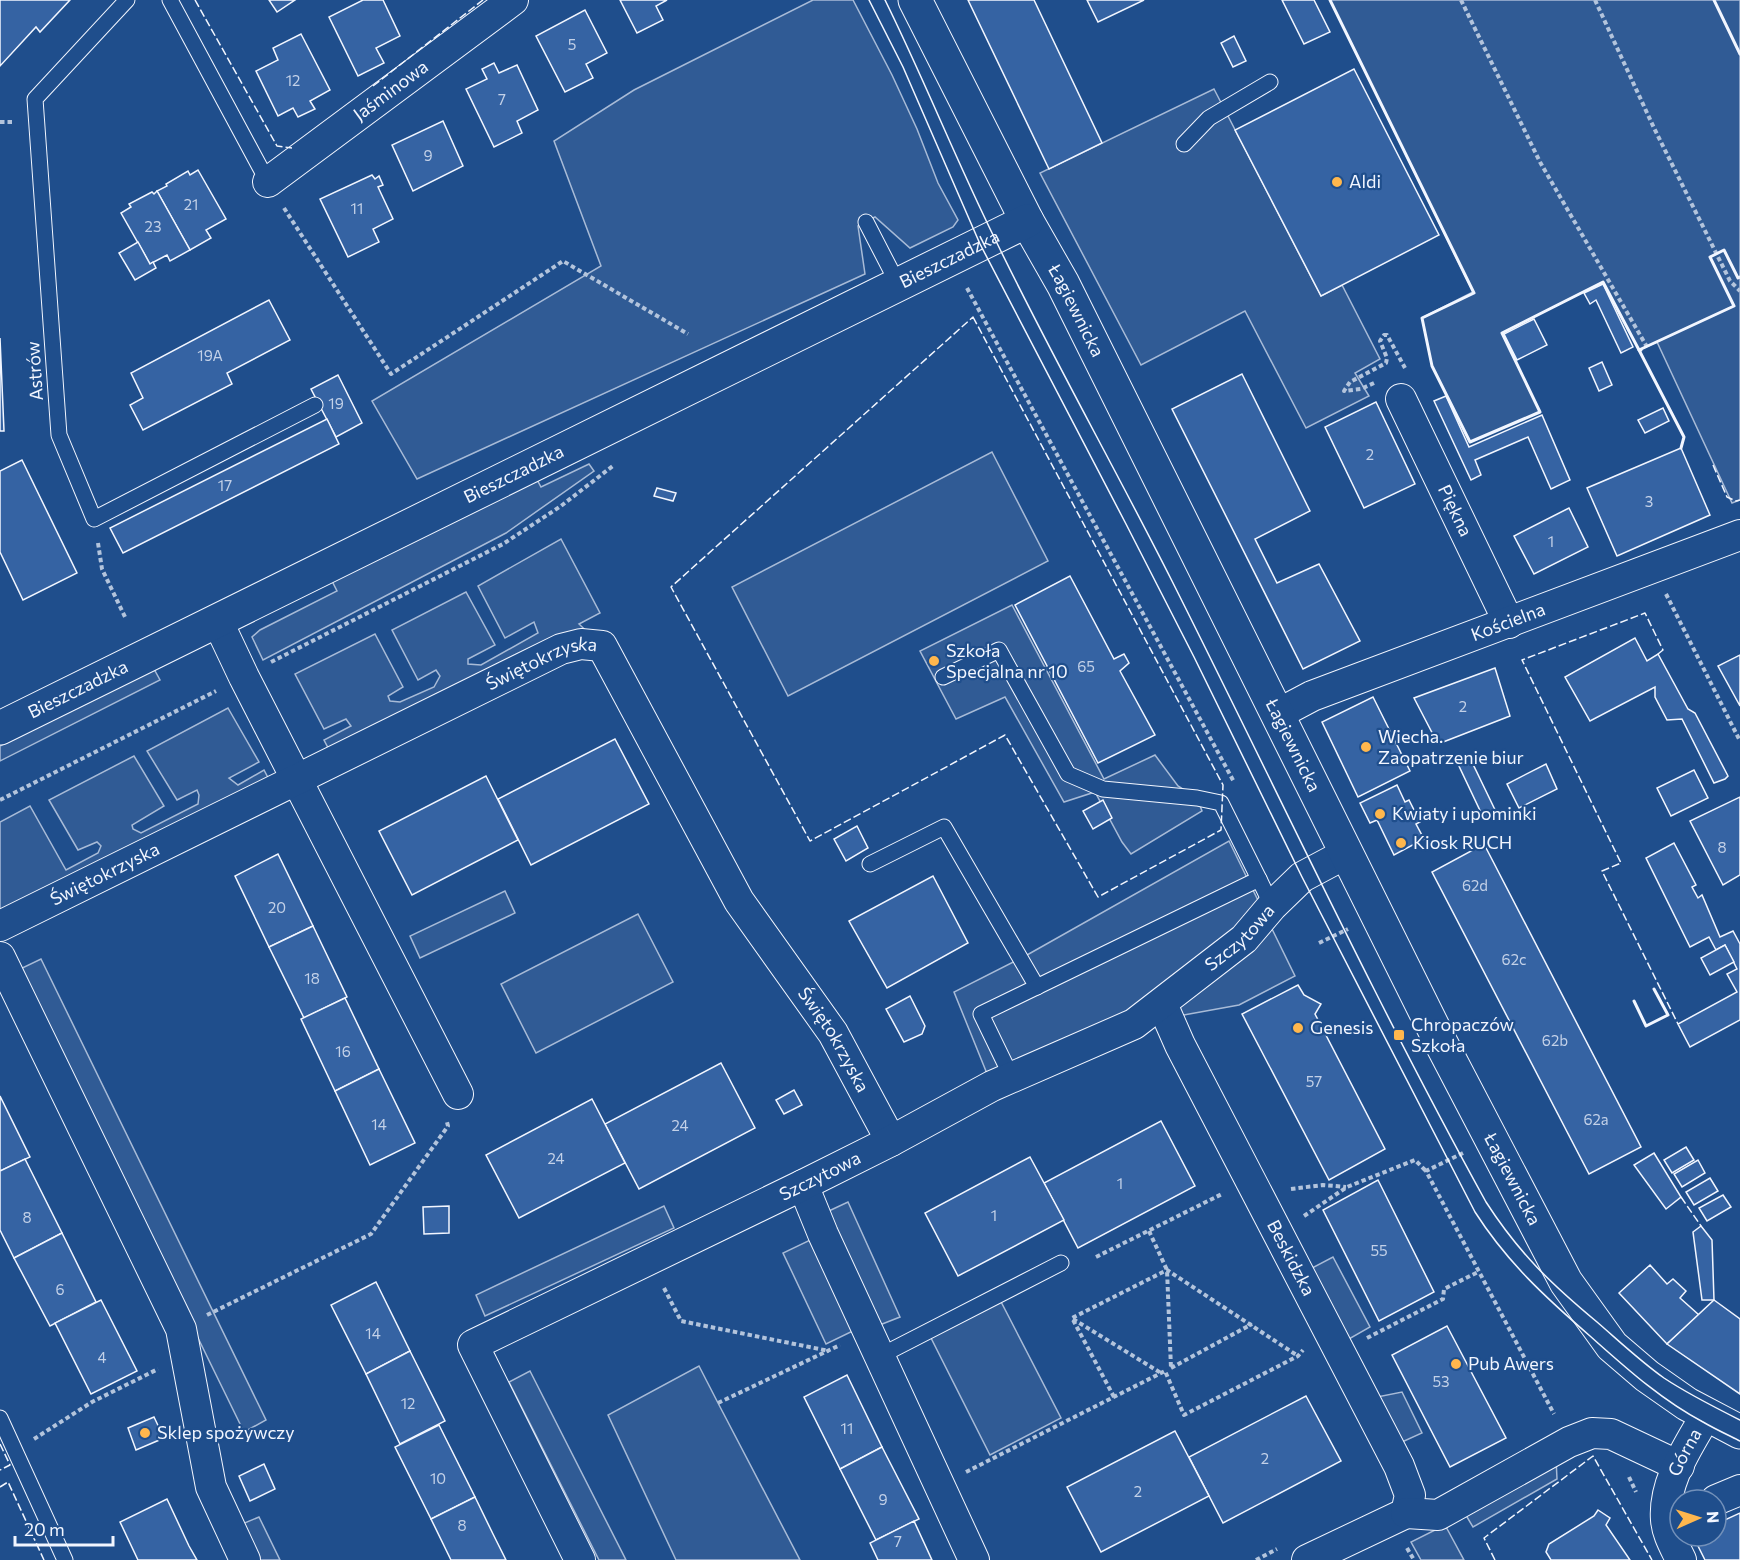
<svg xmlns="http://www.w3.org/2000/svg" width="1740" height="1560" font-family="Commissioner,sans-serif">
  <rect width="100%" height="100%" fill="#1f4e8c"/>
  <g fill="#305b95" stroke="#a8bbd7" stroke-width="1.5">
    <path d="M813,0H853L892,75L917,129L938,183L958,220L953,227L910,248L875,217L858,226L865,274L417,479L372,401L601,266L554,141L634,90Z"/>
    <path d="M1330,0H1740V500L1732,503L1657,342L1639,350L1603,282L1502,333L1540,412L1470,442L1432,366L1422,318L1473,292Z"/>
    <path d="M1214,89L1321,296L1342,285L1380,359L1355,373L1369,396L1306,428L1245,311L1141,365L1040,173Z"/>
    <path d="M992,452L1048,561L788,696L732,587Z"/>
    <path d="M589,464L594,471L506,533L263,660L252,637L260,630L337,591L331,579L535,476L541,487Z"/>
    <path d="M561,539L600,613L579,624L602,646L335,761L324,740L351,726L346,719L324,729L295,674L375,634L403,687L388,696L390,701L400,702L434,687L440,676L436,670L418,680L392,630L466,592L495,645L468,659V664L481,665L538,633L534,622L505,638L478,586Z"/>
    <path d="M1012,605L1104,779L1155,755L1178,786L1197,798L1202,811L1131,854L1122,842L1095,792L1064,802L1005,697L956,719L920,651Z"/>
    <path d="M154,669L160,680L0,761V746Z"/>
    <path d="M228,708L259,762L229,778L238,785L264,770L275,791L0,926V822L30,806L66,870L98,853L101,846L97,842L78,850L49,800L134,756L164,806L132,825L133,829L141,833L198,804L199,795L197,790L177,800L147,751Z"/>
    <path d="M1229,841L1295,976L1239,1005L1134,1024L992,1086L954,992L1027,955Z"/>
    <path d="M505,891L515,913L420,958L410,936Z"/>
    <path d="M638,914L673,982L536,1053L501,984Z"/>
    <path d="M41,959L266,1420L244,1432L18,970Z"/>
    <path d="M848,1202L900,1317L867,1330L865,1325L826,1344L783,1253L823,1234L816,1217Z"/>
    <path d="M664,1206L674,1228L485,1316L476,1295Z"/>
    <path d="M1333,1257L1370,1327L1349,1339L1312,1268Z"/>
    <path d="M997,1294L1061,1418L990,1455L928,1332Z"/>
    <path d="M699,1366L718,1403L800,1560H676L608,1415Z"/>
    <path d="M530,1371L626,1560H599L509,1382Z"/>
    <path d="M1402,1392L1422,1433L1402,1442L1377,1397Z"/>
    <path d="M1556,1458L1557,1479L1473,1527L1464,1512Z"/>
    <path d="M259,1517L280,1560H252L235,1527Z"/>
    <path d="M1445,1525L1464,1560H1421L1411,1542Z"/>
  </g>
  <g fill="#3563a3" stroke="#f2f6ff" stroke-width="1.5">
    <path d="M0,0H70L40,32L36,27L0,66Z"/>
    <path d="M269,0H295L277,12Z"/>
    <path d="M363,0H383L400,36L376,48L384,63L358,76L329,17Z"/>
    <path d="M620,0H667L656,6L663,20L637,33Z"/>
    <path d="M968,0H1034L1102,143L1049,169Z"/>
    <path d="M1087,0H1144L1098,22Z"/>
    <path d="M1282,0H1314L1330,32L1304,44Z"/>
    <path d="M585,10L607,53L586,64L593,78L565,92L536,36Z"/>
    <path d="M301,34L330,90L310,101L315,109L298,117L293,108L278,116L256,71L278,60L273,48Z"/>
    <path d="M1234,36L1246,61L1233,67L1221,43Z"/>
    <path d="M494,63L499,73L517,65L538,110L517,121L522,133L494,147L466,89L487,79L482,69Z"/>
    <path d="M1354,69L1439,235L1321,296L1235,130Z"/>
    <path d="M443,121L463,166L413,191L392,145Z"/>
    <path d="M198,170L226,219L206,230L211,238L190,250L157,191L167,186L166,184L188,171L190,175Z"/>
    <path d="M372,175L375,179L379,176L383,185L378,187L393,219L373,229L379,242L348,257L320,199Z"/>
    <path d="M157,191L190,250L170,261L167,255L150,264L121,213L131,207L129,204L152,192L154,194Z"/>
    <path d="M138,242L150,264L153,262L156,268L135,280L119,253Z"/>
    <path d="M1603,284L1633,347L1621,353L1596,300L1590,304L1584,293Z"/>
    <path d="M269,300L290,340L227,373L232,384L143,430L130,405L143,398L131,373Z"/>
    <path d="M1534,319L1547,345L1517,360L1504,334Z"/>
    <path d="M0,338L4,431H0Z"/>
    <path d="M1602,362L1612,385L1599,391L1589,368Z"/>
    <path d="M1242,374L1310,511L1255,539L1277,583L1319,564L1360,641L1303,669L1172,409Z"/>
    <path d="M338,375L362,423L336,437L311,389Z"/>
    <path d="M1446,396L1469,447L1542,415L1570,480L1551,489L1528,437L1475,460L1481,475L1471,480L1434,401Z"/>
    <path d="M1376,402L1415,484L1364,508L1325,427Z"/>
    <path d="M1663,408L1669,421L1645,433L1638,420Z"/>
    <path d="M327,419L339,444L123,553L110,528Z"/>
    <path d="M1681,448L1710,515L1617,556L1587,488Z"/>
    <path d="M22,460L77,573L23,600L0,552V471Z"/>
    <path d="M657,488L676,493L673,501L654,496Z"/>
    <path d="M1569,508L1588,547L1534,574L1514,536Z"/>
    <path d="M1070,576L1114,659L1124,654L1129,663L1120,671L1155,735L1098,763L1015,605Z"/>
    <path d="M1635,638L1647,661L1658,654L1688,709L1695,713L1728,776L1725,779L1714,783L1682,719L1667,720L1655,697V687L1590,721L1565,677Z"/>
    <path d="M1740,655V706L1718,666Z"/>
    <path d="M1495,668L1510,716L1438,744L1414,698Z"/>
    <path d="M1373,697L1410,771L1358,797L1322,722Z"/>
    <path d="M615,739L649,804L531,865L498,799Z"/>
    <path d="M1470,758L1498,816L1485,821L1458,764Z"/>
    <path d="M1546,764L1557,789L1519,808L1507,784Z"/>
    <path d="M1694,770L1708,798L1671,816L1657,788Z"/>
    <path d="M486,776L518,840L412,895L379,831Z"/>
    <path d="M1397,785L1405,802L1409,800L1420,822L1416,824L1424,839L1394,855L1377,820L1370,823L1360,803Z"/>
    <path d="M1740,797V875L1723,885L1690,821Z"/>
    <path d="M1103,800L1112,818L1093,829L1083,811Z"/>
    <path d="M857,826L868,848L846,861L834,839Z"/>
    <path d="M1674,843L1696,885L1692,887L1698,898L1702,895L1720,937L1733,931L1740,944V1020L1690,1047L1678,1024L1737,992L1727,974L1737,969L1725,945L1716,950L1709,937L1690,947L1646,858Z"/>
    <path d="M1484,844L1641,1147L1589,1174L1432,872Z"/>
    <path d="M278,854L313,926L269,947L235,876Z"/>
    <path d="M933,876L968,943L887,988L849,921Z"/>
    <path d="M313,926L347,997L304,1018L269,947Z"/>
    <path d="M1725,945L1734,962L1710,975L1701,958Z"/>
    <path d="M1298,985L1304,995L1321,1004L1315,1014L1385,1149L1329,1180L1242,1014Z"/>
    <path d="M910,996L925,1026L922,1034L904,1042L886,1009Z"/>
    <path d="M345,998L379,1069L335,1091L301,1019Z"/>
    <path d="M721,1063L755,1128L639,1189L605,1124Z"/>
    <path d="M379,1069L415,1143L370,1165L335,1091Z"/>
    <path d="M794,1090L802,1105L784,1114L776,1100Z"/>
    <path d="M0,1096L30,1157L0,1171Z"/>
    <path d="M592,1099L625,1163L519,1218L486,1155Z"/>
    <path d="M1161,1121L1195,1186L1078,1248L1044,1183Z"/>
    <path d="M1686,1147L1694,1160L1672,1173L1664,1160Z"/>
    <path d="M1654,1153L1681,1197L1666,1209L1634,1165Z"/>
    <path d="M1030,1157L1064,1220L958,1276L925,1213Z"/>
    <path d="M25,1159L62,1233L14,1258L0,1230V1171Z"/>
    <path d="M1698,1160L1705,1173L1682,1187L1674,1174Z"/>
    <path d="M1710,1178L1718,1191L1694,1205L1686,1192Z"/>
    <path d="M1378,1180L1434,1292L1379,1321L1323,1210Z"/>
    <path d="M1723,1195L1731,1207L1707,1221L1699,1208Z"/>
    <path d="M449,1206V1233L424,1234L423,1207Z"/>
    <path d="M1701,1226L1712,1240L1714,1300H1702L1693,1232Z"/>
    <path d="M62,1233L96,1302L50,1326L14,1258Z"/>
    <path d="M1650,1265L1667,1284L1673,1279L1686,1291L1680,1298L1699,1315L1667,1344L1619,1293Z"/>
    <path d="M376,1282L410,1351L366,1374L331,1305Z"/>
    <path d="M101,1300L137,1371L91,1394L55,1323Z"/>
    <path d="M1714,1300L1740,1319V1394L1667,1344Z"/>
    <path d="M1447,1326L1506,1438L1450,1467L1392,1355Z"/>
    <path d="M410,1351L445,1421L400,1444L366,1374Z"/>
    <path d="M847,1375L882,1447L840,1469L804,1397Z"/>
    <path d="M1306,1396L1341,1461L1223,1523L1189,1457Z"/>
    <path d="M154,1417L164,1438L136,1450L128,1428Z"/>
    <path d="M439,1425L475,1497L431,1519L395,1447Z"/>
    <path d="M1175,1431L1209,1496L1101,1552L1067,1487Z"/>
    <path d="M882,1447L919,1519L876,1540L840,1469Z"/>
    <path d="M264,1464L275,1489L250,1501L239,1476Z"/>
    <path d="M475,1497L493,1534L506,1560H451L431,1519Z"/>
    <path d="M167,1499L189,1546L197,1560H138L120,1522Z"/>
    <path d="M1598,1510L1610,1518L1606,1525L1630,1560H1551L1546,1552L1549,1544L1594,1516Z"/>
    <path d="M1740,1513V1560H1705L1693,1536H1716V1524Z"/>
    <path d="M914,1521L932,1560H878L870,1543Z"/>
  </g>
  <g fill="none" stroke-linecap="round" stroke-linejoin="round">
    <g stroke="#f2f6ff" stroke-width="17">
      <g id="service">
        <path d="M127,0L35,99L59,435L94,519L315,405"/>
        <path d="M170,0L268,182"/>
        <path d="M1184,144L1209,118L1270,82"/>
        <path d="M866,222L898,284"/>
        <path d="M943,677L999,650L1068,774L1103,789L1197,798L1221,803L1259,879"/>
        <path d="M870,864L944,827L1037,987"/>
        <path d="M1012,1078L981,1014L1259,879L1272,906"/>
        <path d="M880,1356L1061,1263"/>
        <path d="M0,1418L65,1560"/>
      </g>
    </g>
    <g stroke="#f2f6ff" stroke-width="32">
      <g id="minor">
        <path id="s1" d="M268,182L513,0"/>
        <path id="s2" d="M1401,399L1509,623"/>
        <path d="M217,620L244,677L458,1094"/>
        <path id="s3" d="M1278,714L1312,696L1740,535"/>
        <path id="s4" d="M0,926L561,649L581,644L602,646L739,901L833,1033L891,1141"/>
        <path d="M0,957L181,1329L211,1487L245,1560"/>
        <path id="s5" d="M1162,1004L1180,1045L1399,1466L1410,1495L1406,1513L1307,1560"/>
        <path d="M803,1185L823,1234L974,1560"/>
        <path d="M1716,1500L1740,1490"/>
        <path d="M1406,1513L1438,1515L1569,1442L1592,1433L1611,1434L1679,1466"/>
        <path id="s6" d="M580,1560L473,1345L803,1185L891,1141L992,1086L1134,1024L1244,939L1272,906L1302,877L1347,853"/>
        <path id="s7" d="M1681,1560C1675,1547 1667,1534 1666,1520C1663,1482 1688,1447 1706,1415"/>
      </g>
    </g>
    <g stroke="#f2f6ff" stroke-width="35">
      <g id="tertiary">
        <path id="s8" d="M915,0L1027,221L1063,284L1439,1039L1566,1282L1612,1346L1647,1376L1687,1404L1740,1432"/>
        <path id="s9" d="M0,728L1027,221"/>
      </g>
    </g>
    <g stroke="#b3c4dc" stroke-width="4" stroke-dasharray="4.5 3" stroke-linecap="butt">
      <path d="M1461,0L1540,162L1647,347"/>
      <path d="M1595,0L1654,128L1730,281L1740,291"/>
      <path d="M0,122H14"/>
      <path d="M284,208L391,374L563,261L688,334"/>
      <path d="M967,288L1234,782"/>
      <path d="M1374,383L1361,389L1344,391L1350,382L1386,363L1387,358L1380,341L1384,335H1387L1405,368"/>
      <path d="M98,543L102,569L125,617"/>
      <path d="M1666,594L1740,741"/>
      <path d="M271,662L503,544L561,506L614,465"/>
      <path d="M0,800L216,691"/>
      <path d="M1319,943L1348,929"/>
      <path d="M1463,1153L1426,1171L1554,1414"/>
      <path d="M1291,1189L1323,1185L1346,1187"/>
      <path d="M1304,1216L1347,1187L1415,1160L1426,1171"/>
      <path d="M1149,1231L1167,1270L1171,1368"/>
      <path d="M1096,1257L1222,1194"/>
      <path d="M664,1288L681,1321L829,1351"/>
      <path d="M207,1315L371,1234L448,1126L447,1122"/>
      <path d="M1073,1319L1161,1373"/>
      <path d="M1367,1338L1443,1299L1444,1289L1478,1272"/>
      <path d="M1171,1368L1252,1324"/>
      <path d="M1114,1397L1072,1318L1167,1270L1298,1356"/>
      <path d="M718,1403L840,1345"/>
      <path d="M34,1439L92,1402L158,1369"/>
      <path d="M966,1472L1165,1371L1184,1415L1298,1356L1303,1350"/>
      <path d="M1629,1477L1636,1492"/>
      <path d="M1407,1548L1414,1560"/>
      <path d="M1256,1560L1277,1549"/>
    </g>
    <use href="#service" stroke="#1f4e8c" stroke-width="15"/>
    <use href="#minor" stroke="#1f4e8c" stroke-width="30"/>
    <use href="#tertiary" stroke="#1f4e8c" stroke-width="33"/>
    <g stroke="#f2f6ff" stroke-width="1.5">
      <path d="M869,0L903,67L980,244L1126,524L1194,657L1302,877L1475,1212C1507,1262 1545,1297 1590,1336C1625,1367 1661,1400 1703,1422C1715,1429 1728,1435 1740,1441"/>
      <path d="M885,0C924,79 956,160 995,239C1051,355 1114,466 1172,581C1276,788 1374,999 1486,1202C1519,1253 1550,1283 1597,1322C1619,1341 1640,1361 1664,1378C1688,1394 1714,1407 1740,1420"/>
    </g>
    <g stroke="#f2f6ff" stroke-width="1.5" stroke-dasharray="8 3" stroke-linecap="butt">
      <path d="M195,0L277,146L292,148"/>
      <path d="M373,86L483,0"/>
      <path d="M973,317L1223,785L1221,830L1098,897L1005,735L810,841L671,587Z"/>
      <path d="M1713,465L1727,497L1736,501L1740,500"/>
      <path d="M1658,654L1663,650L1645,613L1522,660L1621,863L1602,871L1678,1024"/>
      <path d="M1681,1197L1701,1226"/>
      <path d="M0,1444L10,1465L0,1470"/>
      <path d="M0,1487L8,1482L44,1560"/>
      <path d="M1495,1560L1484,1538L1593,1456L1652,1560"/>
    </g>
    <g stroke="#f2f6ff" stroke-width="3">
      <path d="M1330,0L1474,293L1422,318L1432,366L1470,442L1540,412L1502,333L1603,282L1639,350L1734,306L1710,257L1724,250L1738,278L1740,277"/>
      <path d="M1714,0L1740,54"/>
      <path d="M1641,350H1639L1684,437L1681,448"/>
      <path d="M1634,1001L1646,1026L1668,1015L1654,989"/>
    </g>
  </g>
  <g fill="#ffb74d" stroke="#1f4e8c" stroke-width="2">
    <circle cx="1337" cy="182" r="6"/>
    <circle cx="934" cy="661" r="6"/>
    <circle cx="1366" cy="747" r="6"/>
    <circle cx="1380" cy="814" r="6"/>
    <circle cx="1401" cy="843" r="6"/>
    <circle cx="1298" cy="1028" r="6"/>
    <rect x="1393" y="1029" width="12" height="12" rx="3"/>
    <circle cx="1456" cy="1364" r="6"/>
    <circle cx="145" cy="1433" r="6"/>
  </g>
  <g text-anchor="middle" stroke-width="4.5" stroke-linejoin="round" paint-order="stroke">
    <g font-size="15" fill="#c3d1e8">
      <text x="572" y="50">5</text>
      <text x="293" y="86">12</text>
      <text x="502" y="105">7</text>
      <text x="428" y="161">9</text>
      <text x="191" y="210">21</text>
      <text x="357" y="214">11</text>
      <text x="153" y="232">23</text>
      <text x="210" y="361">19A</text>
      <text x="336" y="409">19</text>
      <text x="1370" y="460">2</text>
      <text x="225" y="491">17</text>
      <text x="1649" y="507">3</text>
      <text x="1551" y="547">1</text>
      <text x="1086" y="672">65</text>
      <text x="1463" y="712">2</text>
      <text x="1722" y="853">8</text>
      <text x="1475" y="891">62d</text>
      <text x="277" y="913">20</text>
      <text x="1514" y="965">62c</text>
      <text x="312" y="984">18</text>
      <text x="1555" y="1046">62b</text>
      <text x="343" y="1057">16</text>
      <text x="1314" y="1087">57</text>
      <text x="1596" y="1125">62a</text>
      <text x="379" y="1130">14</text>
      <text x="680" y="1131">24</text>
      <text x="556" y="1164">24</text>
      <text x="1120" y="1189">1</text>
      <text x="994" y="1221">1</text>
      <text x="27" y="1223">8</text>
      <text x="1379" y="1256">55</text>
      <text x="60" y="1295">6</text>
      <text x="373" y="1339">14</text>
      <text x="102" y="1363">4</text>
      <text x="1441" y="1387">53</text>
      <text x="408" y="1409">12</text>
      <text x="847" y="1434">11</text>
      <text x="1265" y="1464">2</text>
      <text x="438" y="1484">10</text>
      <text x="1138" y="1497">2</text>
      <text x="883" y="1505">9</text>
      <text x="462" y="1531">8</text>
      <text x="898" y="1547">7</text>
    </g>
    <g font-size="18" fill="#f2f6ff" stroke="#1f4e8c">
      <text dy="6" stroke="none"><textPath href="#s1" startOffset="153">Jaśminowa</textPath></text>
      <text dy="6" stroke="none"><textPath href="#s9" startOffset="1059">Bieszczadzka</textPath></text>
      <text dy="6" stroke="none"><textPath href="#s8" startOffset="350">Łagiewnicka</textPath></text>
      <text transform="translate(35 371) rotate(-94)" y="6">Astrów</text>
      <text dy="6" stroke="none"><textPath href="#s9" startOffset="573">Bieszczadzka</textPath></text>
      <text dy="6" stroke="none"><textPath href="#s2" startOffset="124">Piękna</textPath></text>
      <text dy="6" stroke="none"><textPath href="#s3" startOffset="248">Kościelna</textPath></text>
      <text dy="6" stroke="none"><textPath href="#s4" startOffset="603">Świętokrzyska</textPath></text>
      <text dy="6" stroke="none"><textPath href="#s9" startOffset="87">Bieszczadzka</textPath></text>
      <text dy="6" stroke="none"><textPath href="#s8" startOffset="836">Łagiewnicka</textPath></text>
      <text dy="6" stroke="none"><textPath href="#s4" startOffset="117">Świętokrzyska</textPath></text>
      <text dy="6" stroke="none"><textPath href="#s6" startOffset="1112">Szczytowa</textPath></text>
      <text dy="6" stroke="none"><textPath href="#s4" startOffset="1125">Świętokrzyska</textPath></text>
      <text dy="6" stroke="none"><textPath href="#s6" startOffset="626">Szczytowa</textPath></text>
      <text dy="6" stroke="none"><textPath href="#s8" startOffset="1322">Łagiewnicka</textPath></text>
      <text dy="6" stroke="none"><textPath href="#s5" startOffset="285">Beskidzka</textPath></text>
      <text dy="6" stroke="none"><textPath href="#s7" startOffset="114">Górna</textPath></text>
    </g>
    <g font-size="18" fill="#f2f6ff" stroke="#1f4e8c" text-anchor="start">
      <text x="1349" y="188">Aldi</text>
      <text x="946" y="657">Szkoła<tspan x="946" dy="21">Specjalna nr 10</tspan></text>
      <text x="1378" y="743">Wiecha.<tspan x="1378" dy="21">Zaopatrzenie biur</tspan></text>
      <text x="1392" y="820">Kwiaty i upominki</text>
      <text x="1413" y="849">Kiosk RUCH</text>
      <text x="1411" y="1031">Chropaczów<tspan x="1411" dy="21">Szkoła</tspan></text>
      <text x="1310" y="1034">Genesis</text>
      <text x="1468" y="1370">Pub Awers</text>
      <text x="157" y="1439">Sklep spożywczy</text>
    </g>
  </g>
  <g transform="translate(1698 1518) rotate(87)"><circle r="28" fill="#1f4e8c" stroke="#7391ba" stroke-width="1.5"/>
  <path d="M0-4.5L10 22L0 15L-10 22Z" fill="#ffb74d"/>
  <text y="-9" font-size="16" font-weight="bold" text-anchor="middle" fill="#f2f6ff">N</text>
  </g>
  <path d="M15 1536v9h98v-9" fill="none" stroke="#f2f6ff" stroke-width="3"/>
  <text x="24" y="1536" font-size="18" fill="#f2f6ff" stroke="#1f4e8c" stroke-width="4.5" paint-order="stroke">20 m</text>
</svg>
